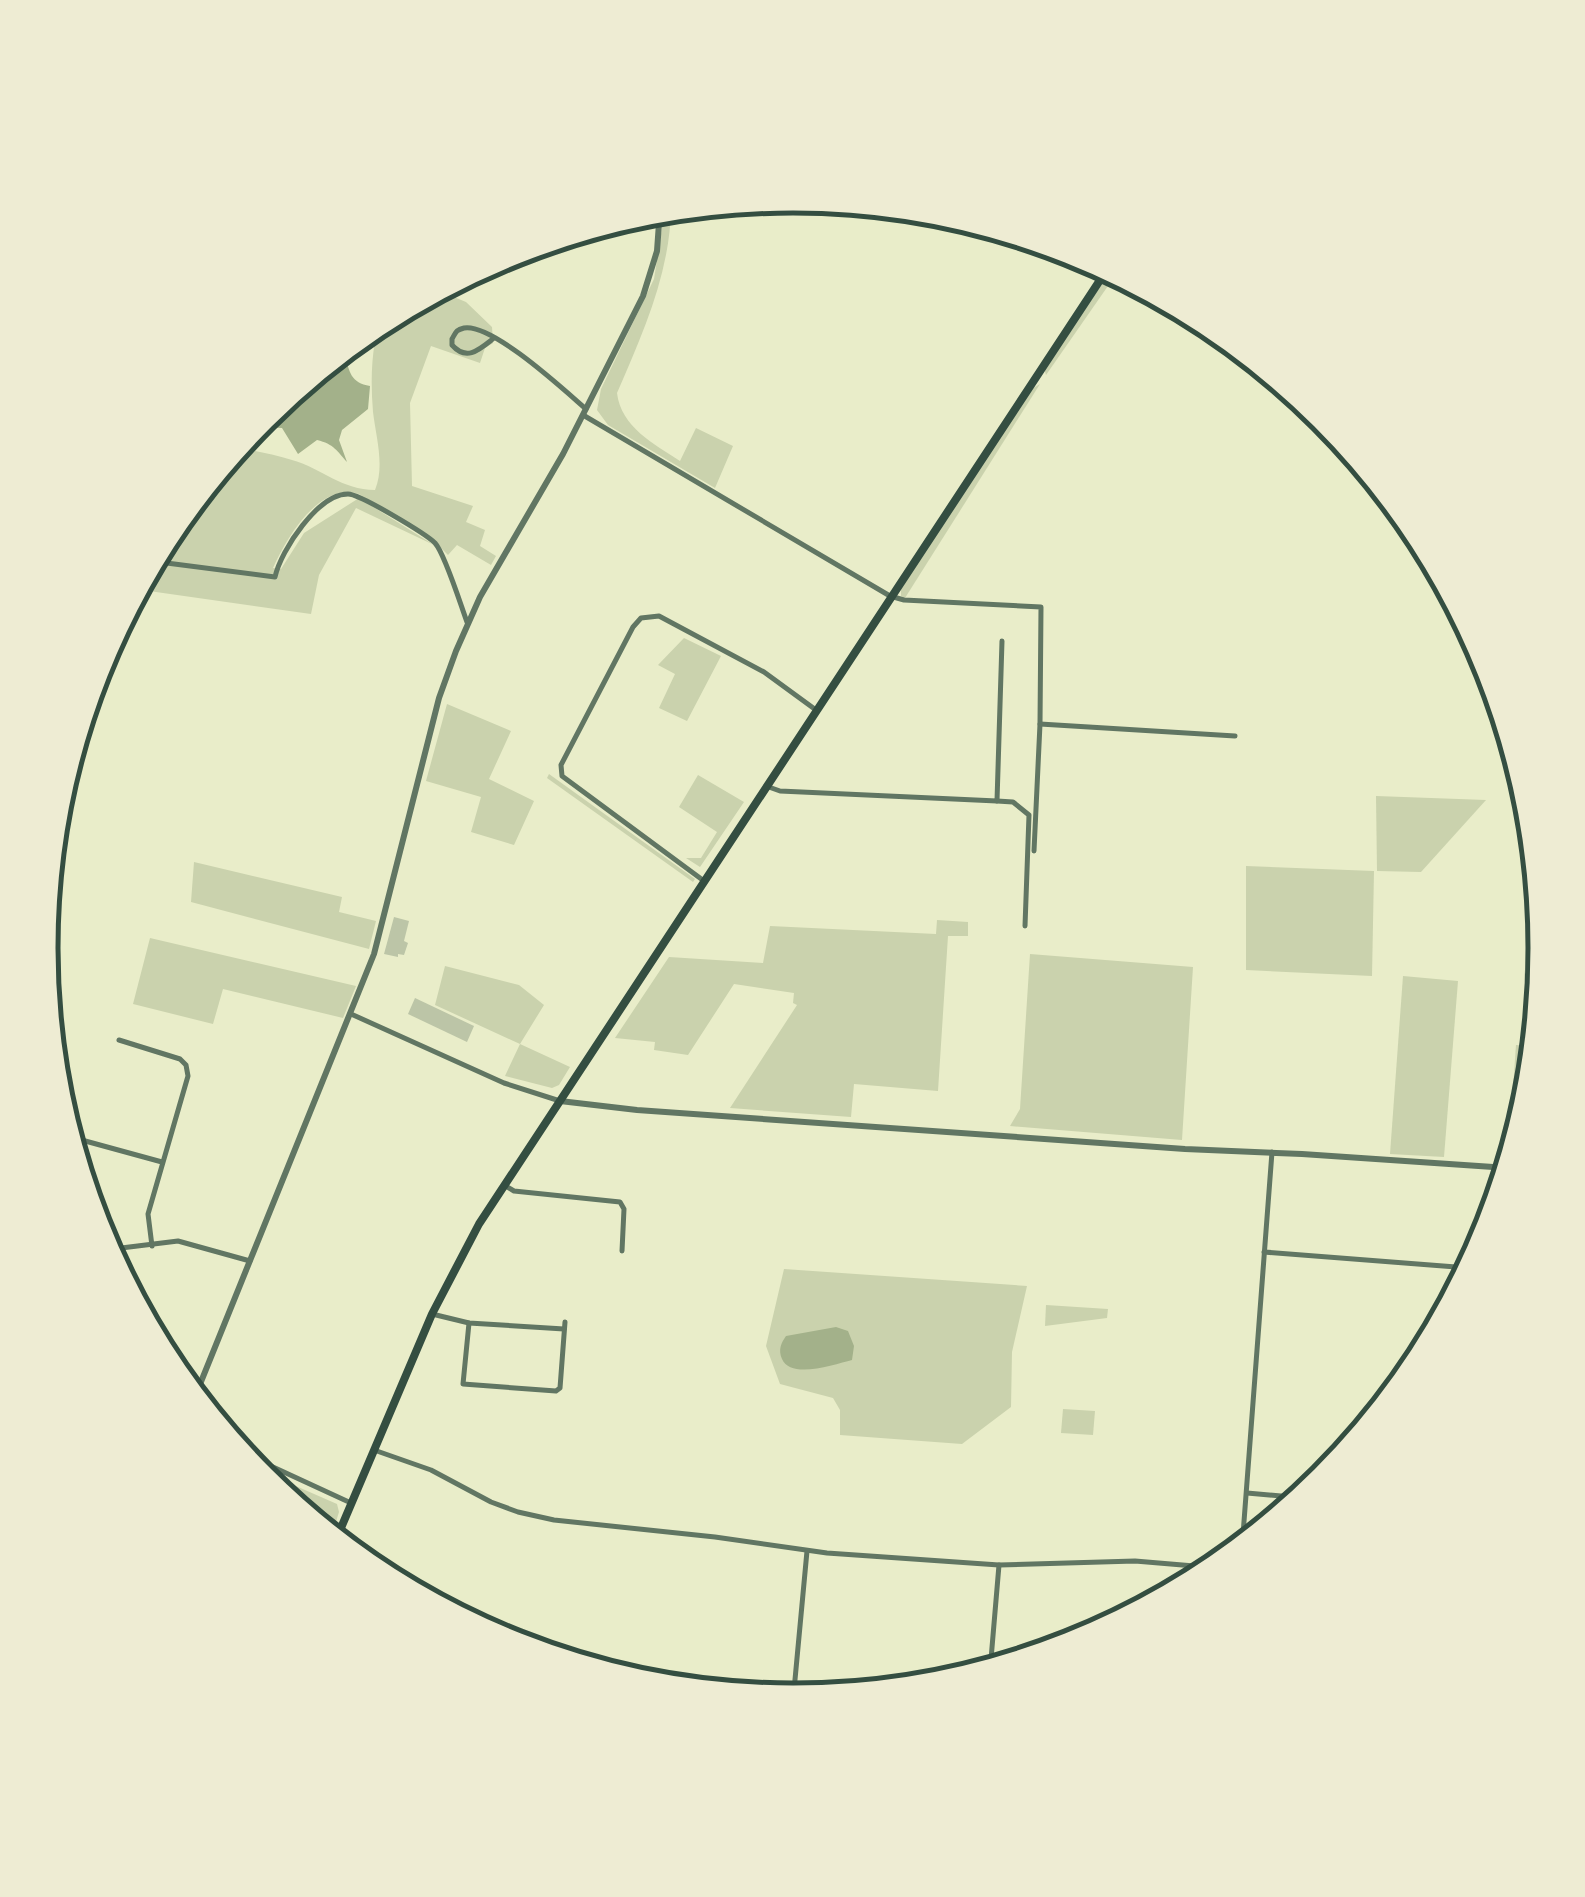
<svg xmlns="http://www.w3.org/2000/svg" width="1585" height="1897" font-family="'Nunito Sans',sans-serif">
  <rect width="100%" height="100%" fill="#e9edc9"/>
  <g fill="#cad2ad">
    <path d="M671,208C670,273 643,333 617,393C621,427 654,444 680,461L696,428L733,446L715,488L608,425L597,410L601,389L654,279L665,209Z"/>
    <path d="M1112,270L1117,273L1046,375L1044,368Z"/>
    <path d="M437,290L466,302L492,327L493,343L485,348L480,363L431,346L410,403L412,486L473,506L466,522L485,530L480,546L496,556L491,565L457,545L448,555L428,535L359,494C319,482 287,537 273,568L281,569L304,533L359,498L434,545L356,508L319,575L311,614L135,589L167,530L235,447C254,451 273,454 292,460C323,469 342,490 375,490C385,466 376,437 373,412C371,388 371,364 375,341L368,328Z"/>
    <path d="M1040,384L905,598L901,596V589L1030,390Z"/>
    <path d="M684,638L721,656L687,721L659,708L675,674L658,665Z"/>
    <path d="M447,704L511,731L489,779L534,801L514,845L471,832L481,797L426,781Z"/>
    <path d="M549,774L695,879L693,882L547,778Z"/>
    <path d="M698,775L744,802L700,867L686,858H701L717,832L679,807Z"/>
    <path d="M1376,796L1486,800L1421,872L1377,871Z"/>
    <path d="M194,862L342,897L339,912L376,921L369,949L191,902Z"/>
    <path d="M1246,866L1374,871L1372,976L1246,970Z"/>
    <path d="M937,920L968,922V936H948L938,1091L854,1084L851,1117L730,1108L797,1005L793,1003L794,993L734,984L688,1055L654,1050L655,1042L615,1038L669,957L763,963L770,926L936,934Z"/>
    <path d="M150,938L356,986L343,1018L223,989L213,1024L133,1004Z"/>
    <path d="M1030,954L1193,967L1182,1140L1010,1126L1020,1109Z"/>
    <path d="M445,966L519,985L544,1005L520,1044L570,1067L559,1085L552,1088L505,1076L520,1044L435,1005Z"/>
    <path d="M1403,976L1458,981L1444,1157L1390,1154Z"/>
    <path d="M1516,1045L1535,1046L1528,1104L1512,1103Z"/>
    <path d="M784,1269L1027,1286L1012,1352L1011,1407L962,1444L840,1435V1410L833,1398L780,1384L766,1346Z"/>
    <path d="M1046,1305L1108,1309L1107,1318L1045,1326Z"/>
    <path d="M1063,1409L1095,1411L1093,1435L1061,1433Z"/>
    <path d="M248,1465L337,1504L339,1512L331,1538L260,1480Z"/>
  </g>
  <g fill="#a3b18a">
    <path d="M339,352L345,354C349,372 351,383 370,386L368,409L342,430L339,440L347,462C337,451 334,444 317,440L298,454L282,428L265,427L249,431L261,416Z"/>
    <path d="M836,1327L848,1331L854,1346L852,1360C835,1364 791,1380 782,1359C778,1350 781,1343 786,1336Z"/>
  </g>
  <g fill="#bcc5a7">
    <path d="M394,917L409,921L404,941L408,943L404,955L398,954V957L384,954Z"/>
    <path d="M415,998L474,1026L467,1042L408,1014Z"/>
  </g>
  <g fill="none" stroke-linecap="round" stroke-linejoin="round">
    <g stroke="#617663" stroke-width="5">
      <path d="M494,338C480,349 467,362 452,345V339C456,332 456,330 464,328C492,323 564,390 586,409"/>
      <path d="M583,415L890,596L904,600L1041,607L1040,724L1034,851"/>
      <path d="M151,561L275,577C281,550 318,494 348,494C360,494 426,534 435,543C445,554 461,606 467,622"/>
      <path d="M1040,724L1235,736"/>
      <path d="M766,786L780,791L997,801L1002,641"/>
      <path d="M997,801L1013,802L1029,815L1025,926"/>
      <path d="M704,881L562,776L561,765L633,627L641,618L659,616L764,672L816,710"/>
      <path d="M351,1014L504,1083L560,1101"/>
      <path d="M119,1040L180,1059L186,1065L188,1076L148,1214L152,1246"/>
      <path d="M67,1136L162,1162"/>
      <path d="M504,1185L514,1191L620,1202L624,1209L622,1251"/>
      <path d="M105,1250L178,1241L250,1261"/>
      <path d="M1264,1252L1456,1267"/>
      <path d="M432,1314L469,1323L564,1329"/>
      <path d="M469,1323L463,1384L556,1391L560,1388L565,1322"/>
      <path d="M236,1450L351,1503"/>
      <path d="M374,1450L431,1470L491,1502L518,1512L554,1520L715,1537L827,1553L999,1565L1135,1561L1218,1568"/>
      <path d="M1247,1493L1304,1498"/>
      <path d="M1242,1548L1272,1152"/>
      <path d="M990,1671L999,1565"/>
      <path d="M793,1701L807,1551"/>
    </g>
    <g stroke="#617663" stroke-width="6">
      <path d="M560,1101L637,1110L1185,1149L1302,1154L1508,1168"/>
      <path d="M194,1399L374,954L439,698L456,651L480,597L563,454L643,296L657,251L660,209"/>
    </g>
    <path stroke="#344e41" stroke-width="8" d="M335,1542L432,1314L479,1224L1108,268"/>
  </g>
  <path d="M0 0H1585V1897H0ZM58 948a735 735 0 1 1 1470 0a735 735 0 1 1-1470 0Z" fill="#eeecd3" fill-rule="evenodd"/>
  <path fill="none" stroke="#344e41" stroke-width="5" d="M58 948a735 735 0 1 1 1470 0a735 735 0 1 1-1470 0Z"/>
</svg>
